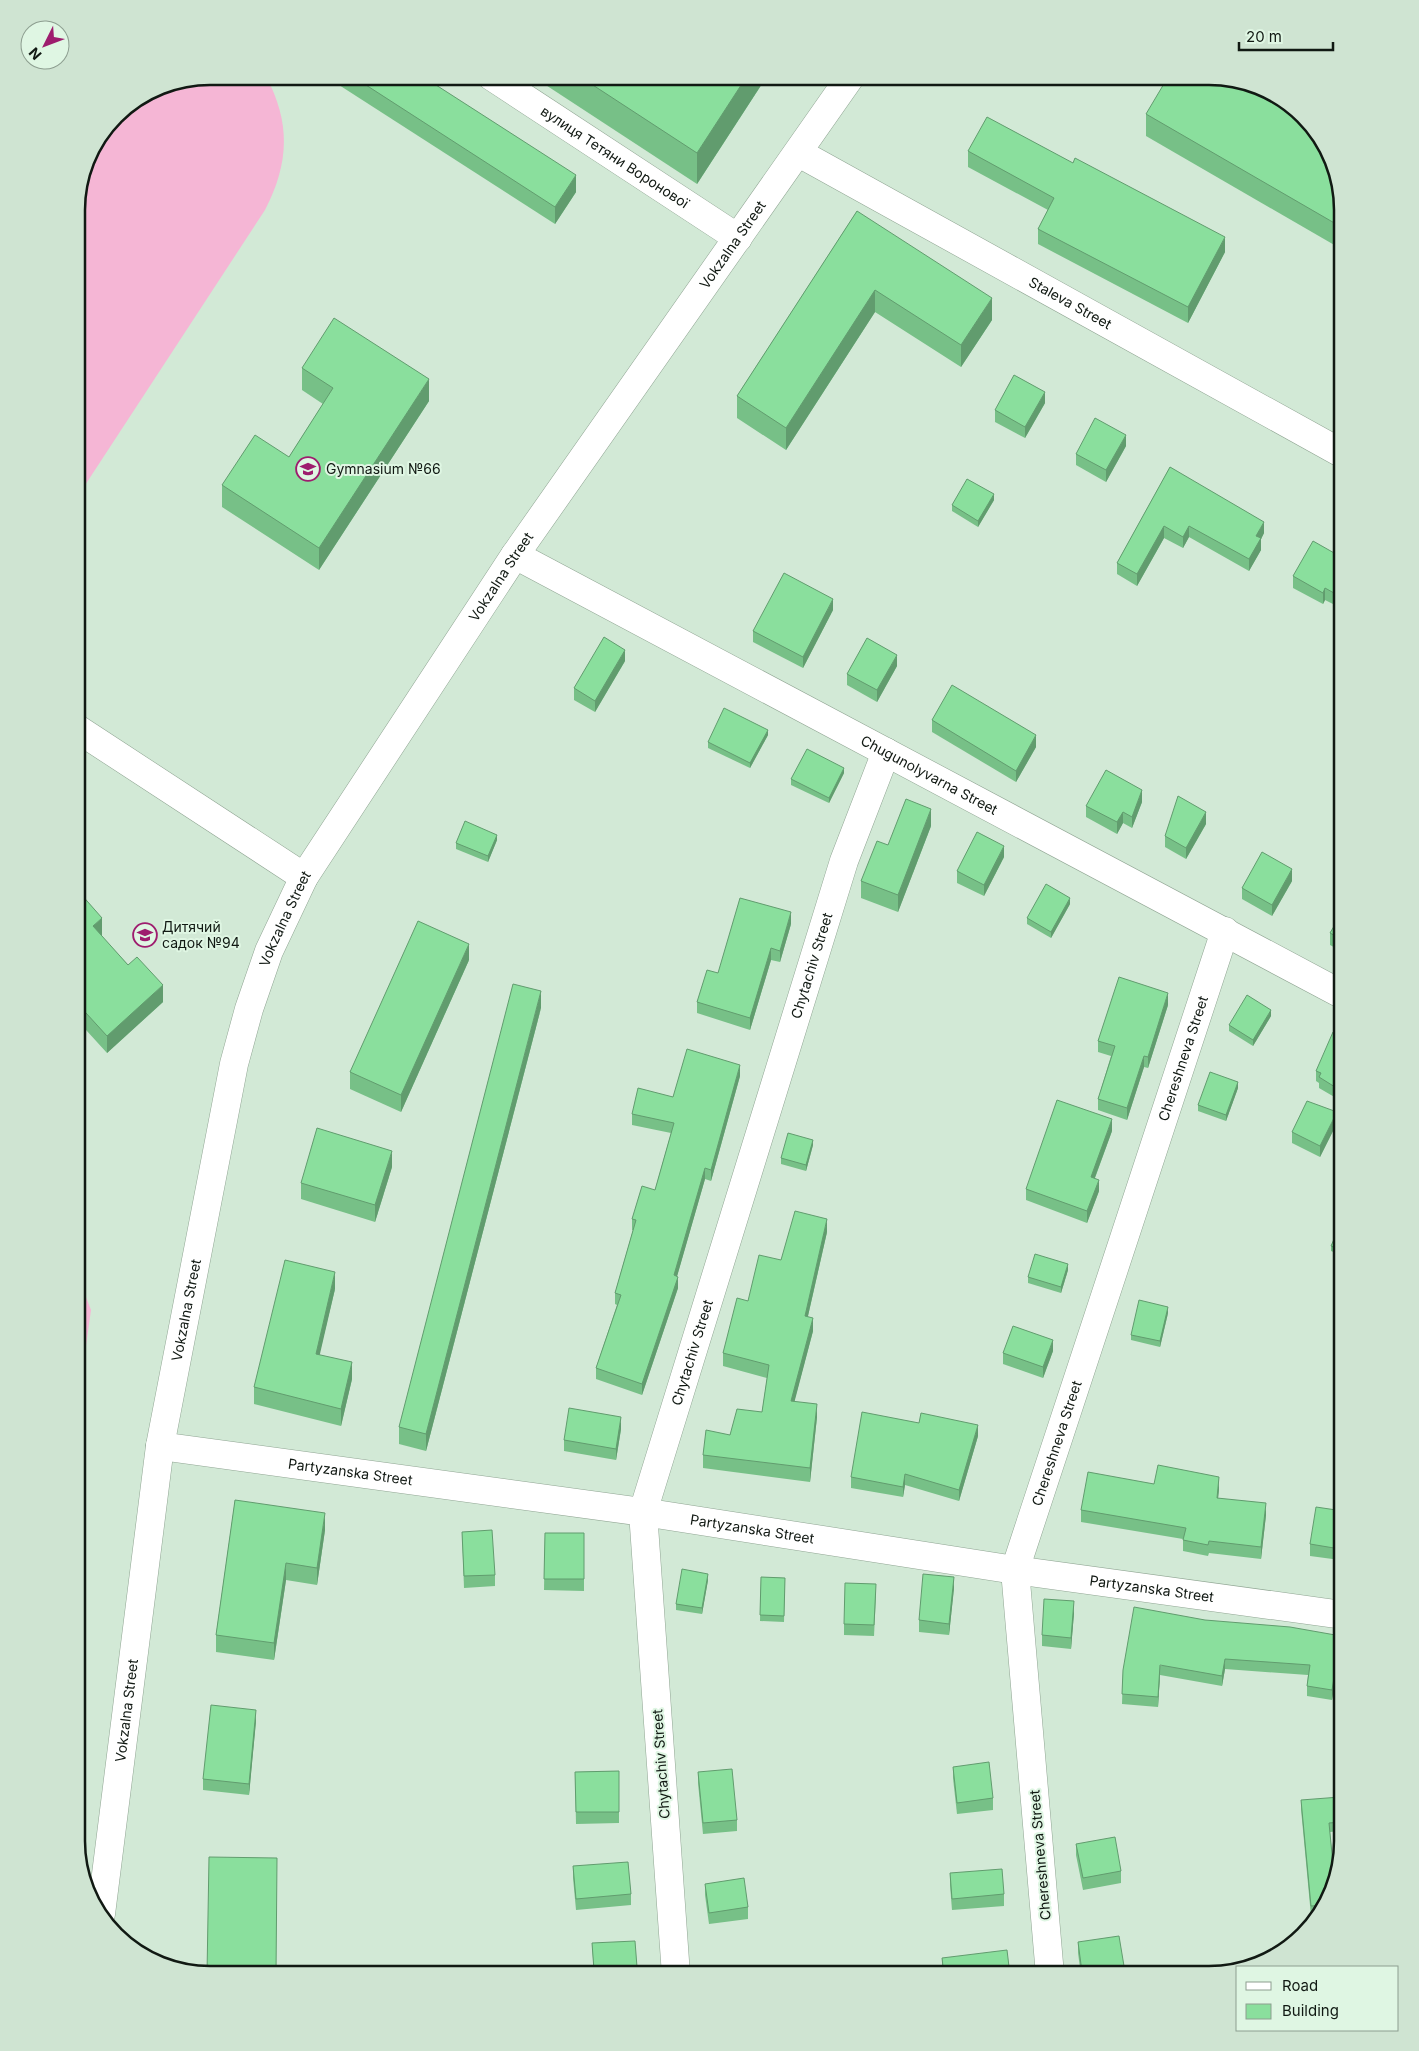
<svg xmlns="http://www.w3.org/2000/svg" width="1419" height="2051" font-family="Inter,sans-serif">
  <rect width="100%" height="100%" fill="#d2e9d6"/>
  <g fill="#f5b6d5">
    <path d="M210,76H266C291,124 289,163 265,210L76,499L77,201L90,151L116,115L159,86Z"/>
    <path d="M76,1289L86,1297L91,1310L76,1417Z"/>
  </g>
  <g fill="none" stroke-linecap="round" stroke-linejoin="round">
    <g stroke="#90a593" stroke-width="29">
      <g id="minor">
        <path id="s1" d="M491,76L738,238"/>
        <path id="s2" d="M799,153L1343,454"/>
        <path id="s3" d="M515,555L1343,995"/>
        <path d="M76,728L304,877"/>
        <path id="s4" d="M160,1446L643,1512L1015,1570L1343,1615"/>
        <path id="s5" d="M101,1914L160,1446L234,1064L249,1009L269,951L304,877L515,555L851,76"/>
        <path id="s6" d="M676,1975L643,1512L844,861L886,752"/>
        <path id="s7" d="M1050,1975L1015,1570L1225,931"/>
      </g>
    </g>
    <use href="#minor" stroke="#fff" stroke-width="28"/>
  </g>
  <g fill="#77c087">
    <path d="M325,76H422L576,192L555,224Z"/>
    <path d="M532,76H767L697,184Z"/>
    <path d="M1146,114L1343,210V250L1146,136Z"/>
    <path d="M968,151L1225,252L1188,323L1038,244V229L1048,210L968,167Z"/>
    <path d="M857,211L992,320L961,367L875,312L786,450L737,418V396Z"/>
    <path d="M302,368L429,401L319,570L222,507V485L289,457L323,404L302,390Z"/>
    <path d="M1045,403L1025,438L995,422V410Z"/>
    <path d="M1126,446L1106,482L1076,465V454Z"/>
    <path d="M1170,467L1264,533L1261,539V550L1249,571L1189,537L1183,548L1164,538L1137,586L1117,574V563Z"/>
    <path d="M994,500L978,527L952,511V505Z"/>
    <path d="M1343,558V609L1325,600L1323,604L1293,588V576Z"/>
    <path d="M833,610L803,668L753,642V631Z"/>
    <path d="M625,661L595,712L574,700V688Z"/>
    <path d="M897,666L877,702L847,685V674Z"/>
    <path d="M932,720L1036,747L1016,782L932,732Z"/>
    <path d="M768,735L750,768L708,748V742Z"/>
    <path d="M844,773L829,803L791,785V779Z"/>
    <path d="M1142,802L1132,828L1123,823L1117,834L1086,817V806Z"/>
    <path d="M1206,824L1186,859L1165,847V836Z"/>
    <path d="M931,826L898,912L861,898V881L888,845Z"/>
    <path d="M497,840L488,862L456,849V843Z"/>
    <path d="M1004,857L984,896L957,883V871Z"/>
    <path d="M1292,881L1272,916L1242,899V888Z"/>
    <path d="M76,897L102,935L101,936L163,1002L107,1053L76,1019Z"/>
    <path d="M1070,904L1051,938L1027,924V918Z"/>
    <path d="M1343,911V952L1330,945V933Z"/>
    <path d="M791,924L780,962L771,960L750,1030L697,1013V1002Z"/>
    <path d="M469,960L401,1112L350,1089V1072Z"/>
    <path d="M1168,1005L1148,1068L1144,1067L1127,1120L1098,1110V1099L1111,1056L1098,1052V1041Z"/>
    <path d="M541,1008L426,1451L399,1444V1427Z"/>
    <path d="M1271,1016L1253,1046L1229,1031V1025Z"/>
    <path d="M1343,1036V1102L1319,1088V1083L1316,1081V1071Z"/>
    <path d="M740,1076L711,1181L705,1179L677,1276L678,1288L642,1395L596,1379V1368L617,1305L615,1304V1293L633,1230H632V1219L655,1190L671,1133L632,1125V1114L673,1097Z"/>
    <path d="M1238,1088L1226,1121L1198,1111V1105Z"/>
    <path d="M1337,1123L1320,1157L1292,1143V1132Z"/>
    <path d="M1112,1131L1095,1178L1099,1191L1087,1223L1026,1200V1189Z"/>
    <path d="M813,1145L806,1171L781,1164V1158Z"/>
    <path d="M392,1167L375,1222L301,1199V1183Z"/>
    <path d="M1343,1221V1256L1331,1251V1246Z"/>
    <path d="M827,1232L808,1316L813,1331L794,1402L817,1417L810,1482L703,1468V1455L730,1435L762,1412L767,1378L723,1366V1353L748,1301L781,1260Z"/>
    <path d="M1068,1270L1061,1293L1028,1283V1277Z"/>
    <path d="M335,1289L319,1355L352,1379L341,1426L254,1404V1387Z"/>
    <path d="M1168,1313L1160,1347L1131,1340V1335Z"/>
    <path d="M1053,1351L1043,1378L1003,1364V1353Z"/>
    <path d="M621,1429L616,1460L564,1451V1440Z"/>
    <path d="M978,1436L959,1501L905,1485L903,1497L851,1488V1477Z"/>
    <path d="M1154,1484L1219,1489L1218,1498L1266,1515L1261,1559L1209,1553L1208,1556L1183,1551V1539L1081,1522V1510Z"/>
    <path d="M235,1500L325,1530L317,1585L286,1580L274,1660L216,1652V1635Z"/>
    <path d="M1343,1511V1542L1340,1560L1310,1556V1544Z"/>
    <path d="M462,1532L495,1575V1586L464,1588Z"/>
    <path d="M545,1533H584V1591L544,1590Z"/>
    <path d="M761,1577L785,1578L784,1622L760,1621Z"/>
    <path d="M708,1580L702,1614L676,1610V1604Z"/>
    <path d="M954,1588L949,1635L919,1632V1620Z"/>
    <path d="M876,1595L874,1636L844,1635V1624Z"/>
    <path d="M1074,1613L1071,1649L1042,1646V1635Z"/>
    <path d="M1341,1646L1332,1700L1307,1696V1686L1308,1675L1225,1669L1222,1686L1160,1675L1158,1707L1122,1704L1123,1670Z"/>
    <path d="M256,1721L249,1795L203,1790V1779Z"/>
    <path d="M953,1767L993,1798V1810L957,1814L953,1778Z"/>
    <path d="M619,1771V1823L576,1824L575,1772Z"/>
    <path d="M698,1772L737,1820V1831L703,1834L698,1783Z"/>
    <path d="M1301,1800L1341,1822V1831L1330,1832L1334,1875L1325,1908L1318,1915L1311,1916L1301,1809Z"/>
    <path d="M1076,1844L1121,1871V1883L1083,1890L1076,1855Z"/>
    <path d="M573,1866L631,1894V1905L576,1910L573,1878Z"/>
    <path d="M950,1873L1004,1894V1906L952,1910L950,1885Z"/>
    <path d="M705,1884L748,1907V1919L709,1924L705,1895Z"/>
    <path d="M1078,1942L1124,1966V1975H1081L1078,1953Z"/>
    <path d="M592,1943L637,1967V1975H594Z"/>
    <path d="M942,1958L1010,1975H942Z"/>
  </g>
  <g fill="#619c6e">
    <path d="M747,76H767L697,184V153Z"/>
    <path d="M576,175V192L555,224V207Z"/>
    <path d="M1225,237V252L1188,323V307Z"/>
    <path d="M875,290V312L786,450V428Z"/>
    <path d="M992,298V320L961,367V345Z"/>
    <path d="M429,379V401L319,570V548Z"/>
    <path d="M1045,392V403L1025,438V427Z"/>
    <path d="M1126,435V446L1106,482V470Z"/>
    <path d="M994,494V500L978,527V521Z"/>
    <path d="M1264,522V533L1261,539V550L1249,571V559L1256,536Z"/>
    <path d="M1164,526V538L1137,586V574Z"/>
    <path d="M1189,526V537L1183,548V537Z"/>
    <path d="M1325,588V600L1323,604V593Z"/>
    <path d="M833,599V610L803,668V657Z"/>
    <path d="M625,650V661L595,712V701Z"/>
    <path d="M897,655V666L877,702V690Z"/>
    <path d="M768,730V735L750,768V763Z"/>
    <path d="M1036,735V747L1016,782V771Z"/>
    <path d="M844,768V773L829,803V798Z"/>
    <path d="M1142,790V802L1132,828V817Z"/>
    <path d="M931,809V826L898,912V895Z"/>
    <path d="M1123,812V823L1117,834V822Z"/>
    <path d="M1206,812V824L1186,859V848Z"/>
    <path d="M497,835V840L488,862V856Z"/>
    <path d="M1004,846V857L984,896V885Z"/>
    <path d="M1292,869V881L1272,916V905Z"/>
    <path d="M1070,898V904L1051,938V932Z"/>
    <path d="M791,912V924L780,962V951Z"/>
    <path d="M102,918V935L93,943V926Z"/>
    <path d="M469,944V960L401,1112V1095Z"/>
    <path d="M771,948V960L750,1030V1018Z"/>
    <path d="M163,985V1002L107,1053V1036Z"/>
    <path d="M541,991V1008L426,1451V1434Z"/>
    <path d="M1168,993V1005L1148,1068V1057Z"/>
    <path d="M1271,1010V1016L1253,1046V1040Z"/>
    <path d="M1144,1056V1067L1127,1120V1108Z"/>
    <path d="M740,1065V1076L711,1181V1170Z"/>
    <path d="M1238,1082V1088L1226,1121V1115Z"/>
    <path d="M1337,1112V1123L1320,1157V1146Z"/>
    <path d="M1112,1119V1131L1091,1188V1177Z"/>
    <path d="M813,1140V1145L806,1171V1165Z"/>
    <path d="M392,1151V1167L375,1222V1205Z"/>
    <path d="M705,1168V1179L674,1287V1275Z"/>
    <path d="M1099,1180V1191L1087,1223V1211Z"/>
    <path d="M827,1219V1232L805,1329V1316Z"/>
    <path d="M1068,1264V1270L1061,1293V1287Z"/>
    <path d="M335,1272V1289L316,1371V1354Z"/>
    <path d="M678,1277V1288L642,1395V1384Z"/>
    <path d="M1168,1307V1313L1160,1347V1341Z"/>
    <path d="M813,1318V1331L791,1415V1401Z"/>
    <path d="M1053,1340V1351L1043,1378V1367Z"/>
    <path d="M352,1362V1379L341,1426V1409Z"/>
    <path d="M817,1404V1417L810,1482V1468Z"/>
    <path d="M621,1417V1429L616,1460V1449Z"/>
    <path d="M978,1425V1436L959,1501V1490Z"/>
    <path d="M905,1474V1485L903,1497V1487Z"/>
    <path d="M1219,1477V1489L1217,1509V1498Z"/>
    <path d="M1266,1503V1515L1261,1559V1547Z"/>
    <path d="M325,1513V1530L317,1585V1568Z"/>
    <path d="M1343,1531V1542L1340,1560V1549Z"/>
    <path d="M286,1563V1580L274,1660V1643Z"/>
    <path d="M708,1574V1580L702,1614V1608Z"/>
    <path d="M954,1577V1588L949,1635V1624Z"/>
    <path d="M1074,1601V1613L1071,1649V1638Z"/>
    <path d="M1341,1636V1646L1332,1700V1690Z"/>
    <path d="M1225,1659V1669L1222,1686V1676Z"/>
    <path d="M1160,1665V1675L1158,1707V1697Z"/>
    <path d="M256,1710V1721L249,1795V1784Z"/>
  </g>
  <g fill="#8adf9d" stroke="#619c6e">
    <path d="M352,76H422L576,175L555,207Z"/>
    <path d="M579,76H747L697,153Z"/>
    <path d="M1168,77H1218L1276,94L1325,143L1343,210V228L1146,114Z"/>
    <path d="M987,117L1073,163L1075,158L1225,237L1188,307L1038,229L1054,198L968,151Z"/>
    <path d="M857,211L992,298L961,345L875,290L786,428L737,396Z"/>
    <path d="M334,318L429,379L319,548L222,485L255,435L289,457L333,388L302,368Z"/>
    <path d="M1014,375L1045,392L1025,427L995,410Z"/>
    <path d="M1095,418L1126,435L1106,470L1076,454Z"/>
    <path d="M1170,467L1264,522L1256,536L1261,538L1249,559L1189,526L1183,537L1164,526L1137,574L1117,563Z"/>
    <path d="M967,479L994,494L978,521L952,505Z"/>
    <path d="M1313,541L1343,558V598L1325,588L1323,593L1293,576Z"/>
    <path d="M784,573L833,599L803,657L753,631Z"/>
    <path d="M604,637L625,650L595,701L574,688Z"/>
    <path d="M867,638L897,655L877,690L847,674Z"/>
    <path d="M952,685L1036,735L1016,771L932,720Z"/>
    <path d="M724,708L768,730L750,763L708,742Z"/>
    <path d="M807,749L844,768L829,798L791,779Z"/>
    <path d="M1106,770L1142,790L1132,817L1123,812L1117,822L1086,806Z"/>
    <path d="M1178,796L1206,812L1186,848L1165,836Z"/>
    <path d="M906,799L931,809L898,895L861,881L877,841L888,845Z"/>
    <path d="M465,821L497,835L488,856L456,843Z"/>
    <path d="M977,832L1004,846L984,885L957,871Z"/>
    <path d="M1262,852L1292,869L1272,905L1242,888Z"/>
    <path d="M1046,884L1070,898L1051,932L1027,918Z"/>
    <path d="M80,893L102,918L93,926L128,965L137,957L163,985L107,1036L76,1002V897Z"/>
    <path d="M740,898L791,912L780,951L771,948L750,1018L697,1002L707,970L718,973Z"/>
    <path d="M1343,911V940L1330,933Z"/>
    <path d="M418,921L469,944L401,1095L350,1072Z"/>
    <path d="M1119,977L1168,993L1148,1057L1144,1056L1127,1108L1098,1099L1115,1046L1098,1041Z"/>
    <path d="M513,984L541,991L426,1434L399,1427Z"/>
    <path d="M1247,995L1271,1010L1253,1040L1229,1025Z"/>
    <path d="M1333,1032L1343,1036V1092L1319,1077L1321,1073L1316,1071Z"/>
    <path d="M687,1049L740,1065L711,1170L705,1168L674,1275L678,1277L642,1384L596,1368L621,1295L615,1293L636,1220L632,1219L642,1186L655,1190L674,1123L632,1114L638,1088L673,1097Z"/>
    <path d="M1210,1072L1238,1082L1226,1115L1198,1105Z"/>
    <path d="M1057,1100L1112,1119L1091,1177L1099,1180L1087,1211L1026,1189Z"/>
    <path d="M1307,1101L1337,1112L1320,1146L1292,1132Z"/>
    <path d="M317,1128L392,1151L375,1205L301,1183Z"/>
    <path d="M788,1133L813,1140L806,1165L781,1158Z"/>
    <path d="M795,1211L827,1219L805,1316L813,1318L791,1401L817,1404L810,1468L703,1455L706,1430L730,1435L737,1409L762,1412L769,1365L723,1353L737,1298L748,1301L759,1255L781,1260Z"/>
    <path d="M1342,1221H1343V1251L1331,1246Z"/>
    <path d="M1035,1254L1068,1264L1061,1287L1028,1277Z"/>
    <path d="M285,1260L335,1272L316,1354L352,1362L341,1409L254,1387Z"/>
    <path d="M1139,1300L1168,1307L1160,1341L1131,1335Z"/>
    <path d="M1013,1326L1053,1340L1043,1367L1003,1353Z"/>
    <path d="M569,1408L621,1417L616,1449L564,1440Z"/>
    <path d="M862,1412L919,1423L921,1413L978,1425L959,1490L905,1474L903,1487L851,1477Z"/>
    <path d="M1158,1465L1219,1477L1217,1498L1266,1503L1261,1547L1209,1541L1208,1545L1183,1540L1186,1528L1081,1510L1088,1472L1154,1484Z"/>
    <path d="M235,1500L325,1513L317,1568L286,1563L274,1643L216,1635Z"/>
    <path d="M1316,1507L1343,1511V1531L1340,1549L1310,1544Z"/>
    <path d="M492,1530L495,1575L464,1576L462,1532Z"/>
    <path d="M545,1533H584V1579H544Z"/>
    <path d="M682,1569L708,1574L702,1608L676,1604Z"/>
    <path d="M923,1574L954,1577L949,1624L919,1620Z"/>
    <path d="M761,1577L785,1578L784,1616L760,1615Z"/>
    <path d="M845,1583L876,1584L874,1625L844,1624Z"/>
    <path d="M1044,1599L1074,1601L1071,1638L1042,1635Z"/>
    <path d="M1134,1607L1205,1620L1290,1627L1341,1636L1332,1690L1307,1686L1310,1665L1225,1659L1222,1676L1160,1665L1158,1697L1122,1694L1123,1670Z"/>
    <path d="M211,1705L256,1710L249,1784L203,1779Z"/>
    <path d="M989,1762L993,1798L957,1803L953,1767Z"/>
    <path d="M732,1769L737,1820L703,1823L698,1772Z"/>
    <path d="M619,1771V1812H576L575,1772Z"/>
    <path d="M1340,1797L1341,1822L1329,1823L1334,1875L1326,1905L1311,1906L1301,1800Z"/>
    <path d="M1115,1837L1121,1871L1083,1878L1076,1844Z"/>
    <path d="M209,1857L277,1858L276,1974H207Z"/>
    <path d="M628,1862L631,1894L576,1899L573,1866Z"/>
    <path d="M1002,1869L1004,1894L952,1899L950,1873Z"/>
    <path d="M744,1878L748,1907L709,1913L705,1884Z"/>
    <path d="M1119,1936L1124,1966L1082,1972L1078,1942Z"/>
    <path d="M635,1941L637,1967L594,1970L592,1943Z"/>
    <path d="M1007,1950L1010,1975H944L942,1958Z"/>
  </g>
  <defs>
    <g id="school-ring" transform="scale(1.25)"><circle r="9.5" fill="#dff6e3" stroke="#9e1c6e" stroke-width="1.5"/><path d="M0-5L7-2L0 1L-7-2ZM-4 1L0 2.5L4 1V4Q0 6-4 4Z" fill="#9e1c6e"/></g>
  </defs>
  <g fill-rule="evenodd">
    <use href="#school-ring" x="308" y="469"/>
    <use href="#school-ring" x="145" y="935"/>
  </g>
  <g text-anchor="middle" stroke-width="4" stroke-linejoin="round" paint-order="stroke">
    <g font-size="14" fill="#111913" stroke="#dff6e3">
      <text dy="5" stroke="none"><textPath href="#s1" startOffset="148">вулиця Тетяни Воронової</textPath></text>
      <text dy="5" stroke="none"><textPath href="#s5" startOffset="1825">Vokzalna Street</textPath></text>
      <text dy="5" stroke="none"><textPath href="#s2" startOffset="310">Staleva Street</textPath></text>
      <text dy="5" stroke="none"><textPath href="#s5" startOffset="1420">Vokzalna Street</textPath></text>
      <text dy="5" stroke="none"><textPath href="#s3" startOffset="469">Chugunolyvarna Street</textPath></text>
      <text dy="5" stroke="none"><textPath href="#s5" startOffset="1015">Vokzalna Street</textPath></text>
      <text dy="5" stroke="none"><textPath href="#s6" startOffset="1036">Chytachiv Street</textPath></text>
      <text dy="5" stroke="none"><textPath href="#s7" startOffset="945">Chereshneva Street</textPath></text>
      <text dy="5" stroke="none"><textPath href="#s5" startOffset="610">Vokzalna Street</textPath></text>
      <text dy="5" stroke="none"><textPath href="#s6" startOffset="631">Chytachiv Street</textPath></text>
      <text dy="5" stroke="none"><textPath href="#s7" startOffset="540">Chereshneva Street</textPath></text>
      <text dy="5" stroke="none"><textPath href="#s4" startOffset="192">Partyzanska Street</textPath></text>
      <text dy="5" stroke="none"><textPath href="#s4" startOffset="598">Partyzanska Street</textPath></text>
      <text dy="5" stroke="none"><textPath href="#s4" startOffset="1002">Partyzanska Street</textPath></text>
      <text dy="5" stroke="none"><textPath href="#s5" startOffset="205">Vokzalna Street</textPath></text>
      <text transform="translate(661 1764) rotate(-94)" y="5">Chytachiv Street</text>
      <text transform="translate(1040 1855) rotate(-95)" y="5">Chereshneva Street</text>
    </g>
    <g font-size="14" fill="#111913" stroke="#dff6e3" text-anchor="start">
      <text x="326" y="474">Gymnasium №66</text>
      <text x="162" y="932">Дитячий<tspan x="162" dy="16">садок №94</tspan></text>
    </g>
  </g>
  <path d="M0 0H1419V2051H0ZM210 85H1209A125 125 0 0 1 1334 210V1841A125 125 0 0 1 1209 1966H210A125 125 0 0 1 85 1841V210A125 125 0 0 1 210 85Z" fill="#cfe4d2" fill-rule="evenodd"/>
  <path fill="none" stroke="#111913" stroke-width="2.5" d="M210 85H1209A125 125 0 0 1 1334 210V1841A125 125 0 0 1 1209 1966H210A125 125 0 0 1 85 1841V210A125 125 0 0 1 210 85Z"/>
  <rect x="1236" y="1966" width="162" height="65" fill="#dff6e3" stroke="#8d9e90"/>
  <rect x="1246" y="1982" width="25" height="8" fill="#ffffff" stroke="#8d9e90"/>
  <text x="1282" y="1991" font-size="15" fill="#111913">Road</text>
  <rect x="1246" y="2004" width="25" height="15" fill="#8adf9d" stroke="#8d9e90"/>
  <text x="1282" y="2016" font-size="15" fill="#111913">Building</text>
  <g transform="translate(45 45) rotate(228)"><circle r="24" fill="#dff6e3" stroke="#8d9e90"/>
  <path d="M0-4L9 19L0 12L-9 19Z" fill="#9e1c6e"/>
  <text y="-8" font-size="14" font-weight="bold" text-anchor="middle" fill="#111913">N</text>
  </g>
  <path d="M1239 42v8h94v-8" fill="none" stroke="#111913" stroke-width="2.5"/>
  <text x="1246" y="42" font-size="15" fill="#111913" stroke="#dff6e3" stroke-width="4" paint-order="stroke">20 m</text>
</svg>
